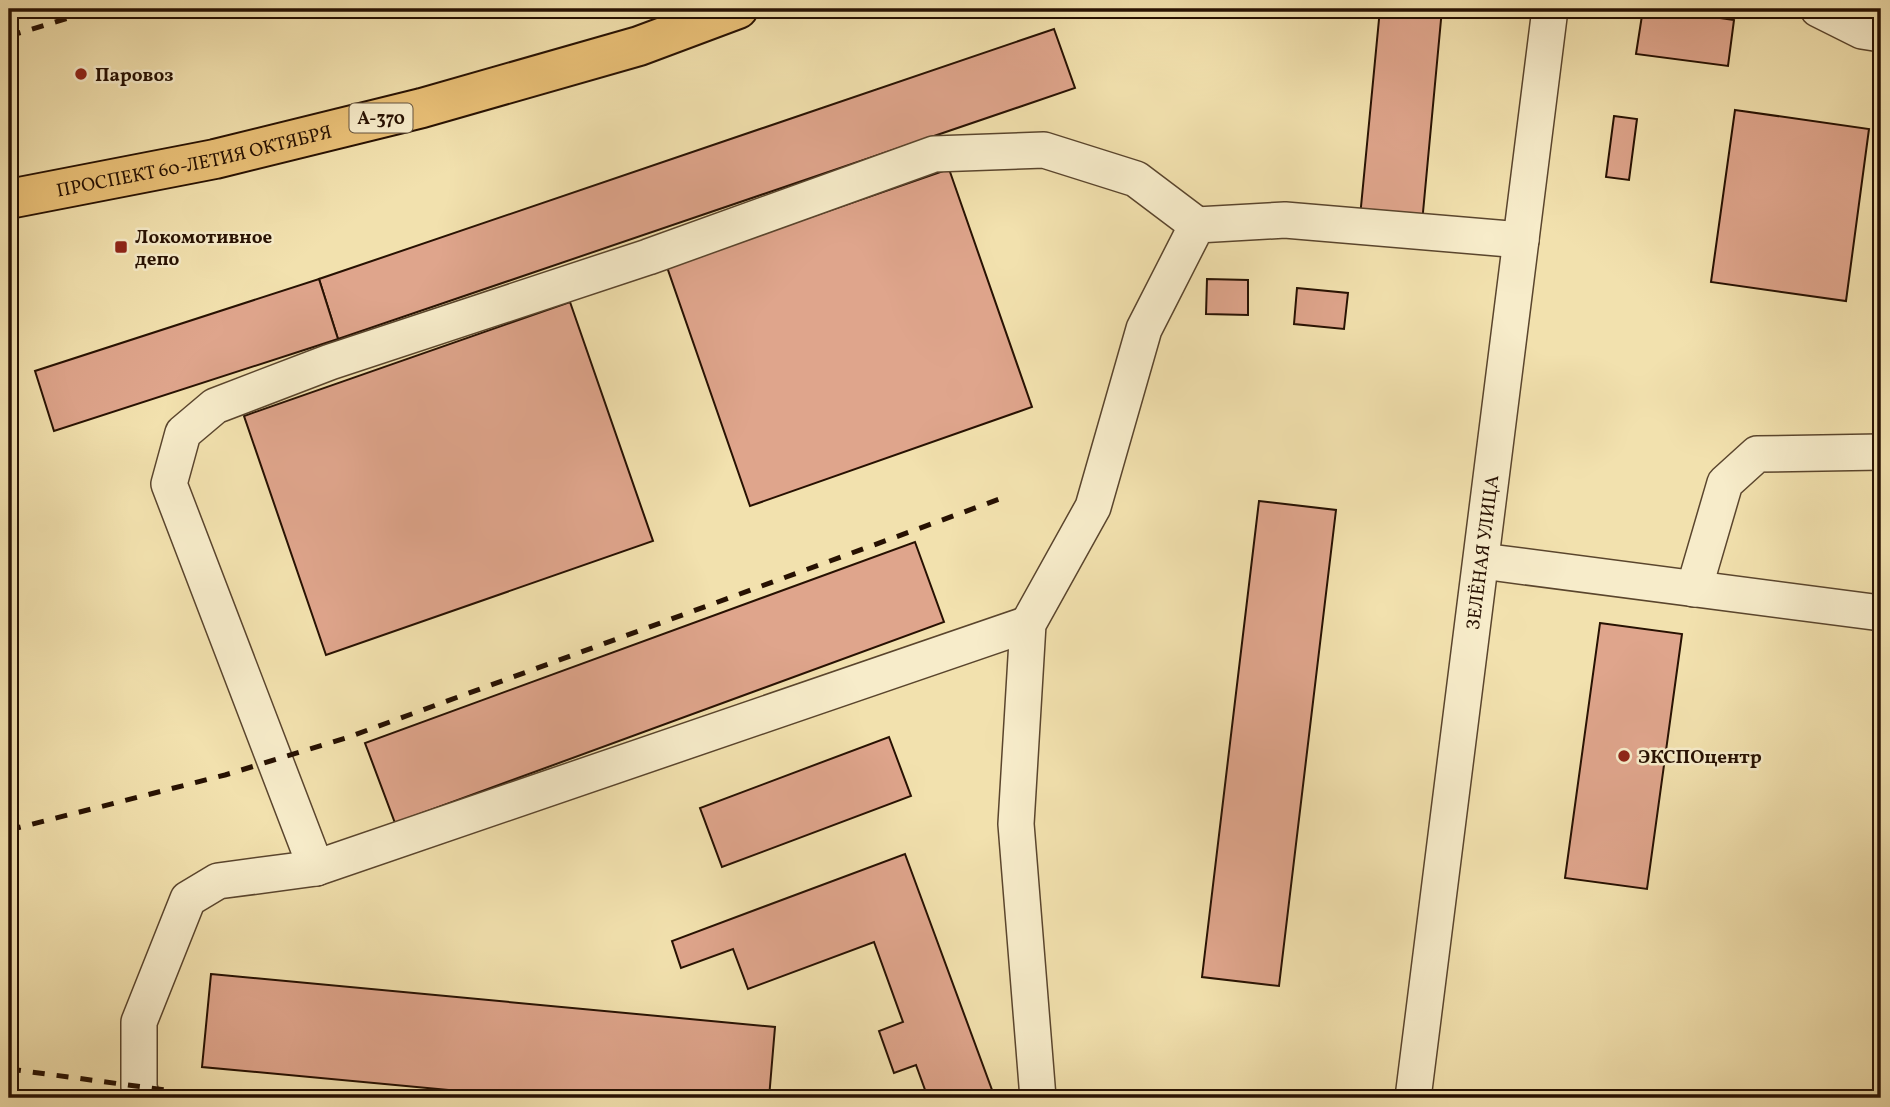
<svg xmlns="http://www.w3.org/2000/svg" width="1890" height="1107" font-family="Vollkorn,serif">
  <rect width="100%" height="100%" fill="#f2e1ae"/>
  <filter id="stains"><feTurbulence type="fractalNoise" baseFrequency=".00286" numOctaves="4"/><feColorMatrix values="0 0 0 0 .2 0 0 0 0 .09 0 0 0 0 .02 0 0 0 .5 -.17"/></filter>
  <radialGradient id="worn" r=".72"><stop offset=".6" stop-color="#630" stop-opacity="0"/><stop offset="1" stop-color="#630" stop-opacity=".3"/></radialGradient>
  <g fill="#dfa58c" stroke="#271102" stroke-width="2">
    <path d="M1380,9H1442L1422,223L1360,217Z"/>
    <path d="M1643,9H1657L1734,20L1728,66L1636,54Z"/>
    <path d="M1054,29L1075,88L338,339L319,279Z"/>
    <path d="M1735,110L1869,129L1846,301L1711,282Z"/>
    <path d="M1614,116L1637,119L1629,180L1606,177Z"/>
    <path d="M949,169L1032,407L750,506L667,267Z"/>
    <path d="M319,279L338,339L54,431L35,371Z"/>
    <path d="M1207,279L1248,280V315L1206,314Z"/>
    <path d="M1297,288L1348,293L1344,329L1294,324Z"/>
    <path d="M570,302L653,541L326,655L244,416Z"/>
    <path d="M1259,501L1336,510L1279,986L1202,977Z"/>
    <path d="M915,542L944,622L395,823L365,743Z"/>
    <path d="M1600,623L1682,634L1647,889L1565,878Z"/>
    <path d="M889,737L911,796L722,867L700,808Z"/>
    <path d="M905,854L995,1098H928L916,1065L894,1073L879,1031L903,1022L874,942L748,989L733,949L681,968L672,941Z"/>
    <path d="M211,974L775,1027L769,1098H534L202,1067Z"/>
  </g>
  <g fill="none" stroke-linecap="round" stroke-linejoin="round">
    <g stroke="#5a452d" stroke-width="38">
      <g id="minor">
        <path d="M1818,9L1862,31L1881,34"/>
        <path d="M1482,561L1881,613"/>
        <path d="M1694,589L1725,483L1757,454L1881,452"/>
        <path d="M1028,624L316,868L169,484L183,433L215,406L330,362L648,257L934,154L1044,150L1136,179L1197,225"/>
        <path d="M142,1098L139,1087V1022L188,899L218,881L316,868"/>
        <path d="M1038,1098L1016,824L1028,624L1093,507L1144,329L1197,225L1285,220L1521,240"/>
        <path id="s1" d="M1413,1098L1550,9"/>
      </g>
    </g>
    <g stroke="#271102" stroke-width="42">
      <g id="highway">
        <path id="s2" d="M9,199L215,159L422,108L639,46L738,9"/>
      </g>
    </g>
    <use href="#minor" stroke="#f7ecca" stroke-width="35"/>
    <use href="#highway" stroke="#e9c077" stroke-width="38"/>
    <g stroke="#271102" stroke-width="5" stroke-dasharray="12 12" stroke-linecap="butt">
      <path d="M9,16L31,9"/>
      <path d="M9,36L98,9"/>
      <path d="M9,830L225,775L346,738L1005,497"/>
      <path d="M9,1069L225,1098"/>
    </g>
  </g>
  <g fill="#8f2418" stroke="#f7ecca" stroke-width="2.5">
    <circle cx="81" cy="74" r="7"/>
    <rect x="114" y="240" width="14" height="14" rx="3.5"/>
    <circle cx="1624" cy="756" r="7"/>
  </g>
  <g text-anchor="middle" stroke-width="5" stroke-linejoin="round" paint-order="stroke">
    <rect fill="#f7ecca" stroke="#65533e" stroke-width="2" x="349.5" y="103.5" width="63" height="29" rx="5"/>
    <g font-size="18" font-weight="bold" fill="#271102">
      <text x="381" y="124">А-370</text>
    </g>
    <g font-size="19" font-weight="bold" fill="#271102" stroke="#f7ecca" text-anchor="start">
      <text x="95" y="81">Паровоз</text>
      <text x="135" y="243">Локомотивное<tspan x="135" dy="22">депо</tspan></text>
      <text x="1638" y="763">ЭКСПОцентр</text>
    </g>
    <g font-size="19" fill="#271102" stroke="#f7ecca">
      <text dy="7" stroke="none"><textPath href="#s2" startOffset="189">ПРОСПЕКТ 60-ЛЕТИЯ ОКТЯБРЯ</textPath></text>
      <text dy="7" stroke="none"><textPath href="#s1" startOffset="550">ЗЕЛЁНАЯ УЛИЦА</textPath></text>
    </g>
  </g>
  <rect width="1890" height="1107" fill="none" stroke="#f2e1ae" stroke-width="35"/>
  <rect x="10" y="10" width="1869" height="1086" fill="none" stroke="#271102" stroke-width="3.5"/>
  <rect x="18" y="18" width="1855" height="1072" fill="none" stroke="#271102" stroke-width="2"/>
  <rect width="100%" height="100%" filter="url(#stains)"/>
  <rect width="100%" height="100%" fill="url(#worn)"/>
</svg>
